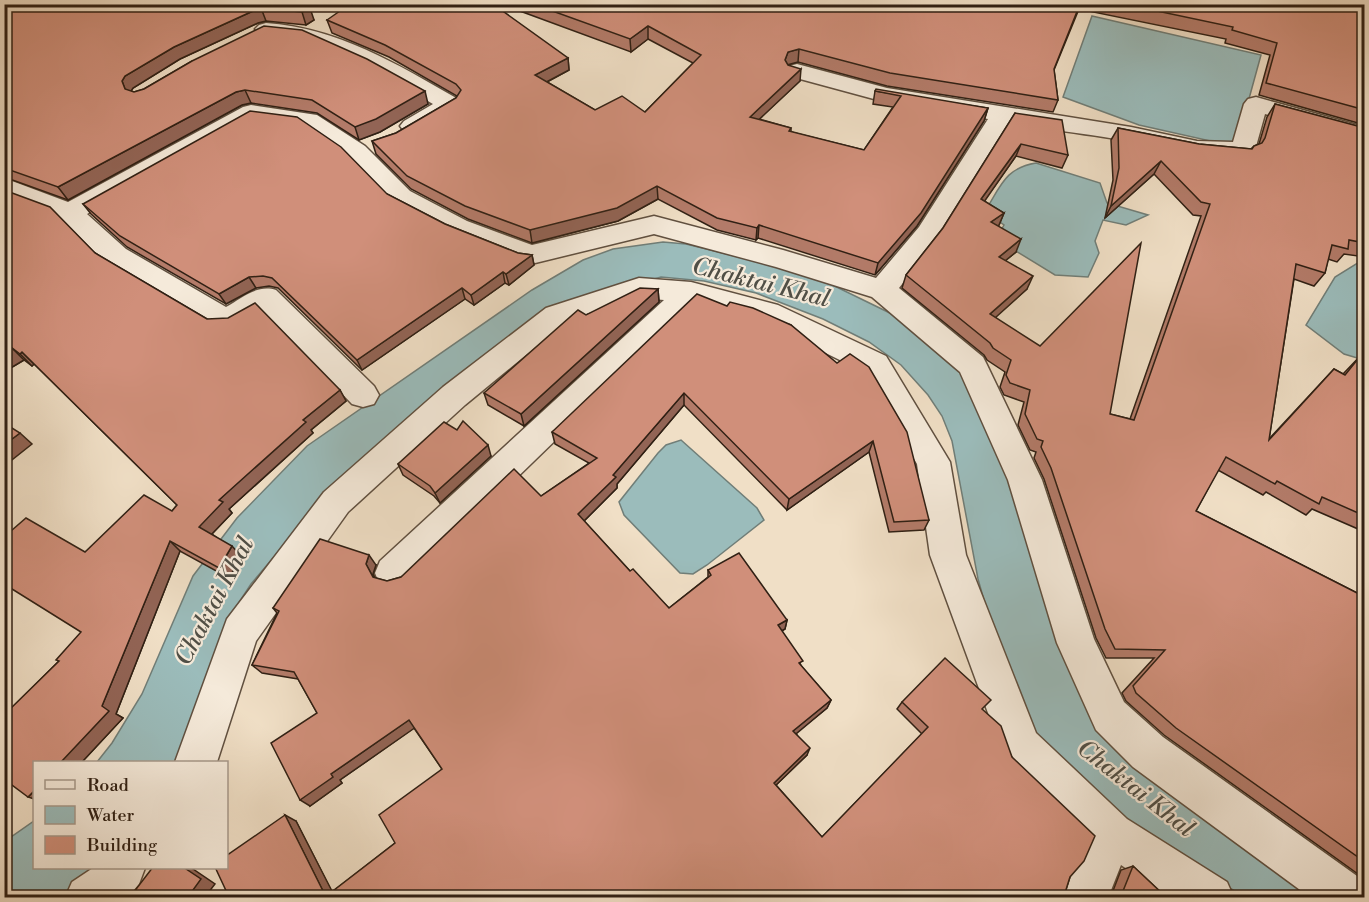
<svg xmlns="http://www.w3.org/2000/svg" width="1369" height="902" font-family="'Libre Bodoni',serif">
  <rect width="100%" height="100%" fill="#f0dfc6"/>
  <filter id="stains"><feTurbulence type="fractalNoise" baseFrequency=".00333" numOctaves="4"/><feColorMatrix values="0 0 0 0 .2 0 0 0 0 .09 0 0 0 0 .02 0 0 0 .5 -.17"/></filter>
  <radialGradient id="worn" r=".72"><stop offset=".6" stop-color="#630" stop-opacity="0"/><stop offset="1" stop-color="#630" stop-opacity=".3"/></radialGradient>
  <g fill="#9bbcbb" stroke="#707e78" stroke-width="1.5">
    <path d="M1092,16L1261,55L1239,135L1228,145L1139,125L1063,97Z"/>
    <path d="M1036,163L1100,183L1107,203L1148,215L1126,225L1103,220L1095,241L1099,253L1088,277L1055,275L1011,248L999,234L1004,225L985,211C1001,186 1005,168 1036,163Z"/>
    <path d="M663,242L686,244L812,275L896,316L974,383L1091,699L1340,897H1244L1104,808L1053,764L1008,685L978,579L952,441L942,416L928,395L901,365L869,342L823,319L756,293L704,281L661,277L587,298L301,525L251,584L232,613L187,746L178,762H97L112,743L142,694L193,576L237,518L307,446L532,290L583,260L613,249Z"/>
    <path d="M1364,259V360L1344,354L1306,325L1335,277Z"/>
    <path d="M681,440L757,508L764,520L707,565L693,574L680,573L624,515L619,502L658,453L666,445Z"/>
    <path d="M34,821V868H100L58,897H5L4,842Z"/>
  </g>
  <g fill="none" stroke-linecap="round" stroke-linejoin="round">
    <g stroke="#605040" stroke-width="3">
      <g id="minor">
        <path d="M266,23C338,28 397,64 458,99L462,104L458,109C442,118 423,136 404,131L400,126L404,121L433,104C394,81 354,54 309,41C292,37 275,38 259,33L255,29L259,25Z"/>
        <path d="M797,64L887,88L1131,127L1197,141L1233,142L1244,104L1248,99L1256,97L1364,127V141L1265,114L1255,150L1252,155C1214,165 1170,149 1133,142C1092,134 1050,130 1009,123L937,239L899,288L983,357L987,365L1042,480L1094,639L1124,702L1163,737L1364,881V898H1311L1133,767L1096,730L1057,643L1008,480L960,372L872,297L776,267L654,234L531,264L521,262L449,233L392,203L347,156L302,126L255,120L87,214L126,249L226,307C242,298 257,284 276,290L374,386L379,395L374,404L363,407L352,404L263,312C248,322 234,334 216,329L106,263L61,218L4,196V178L68,202L243,107L251,105L317,115L365,146L410,191L467,221L532,245L654,216L783,250L876,278L919,227L988,119L885,102L789,76L786,71L789,66Z"/>
        <path d="M639,278L691,282L778,305L886,356L950,462L966,555L1036,733L1127,819L1227,882L1234,898H1170L1121,865L1108,898H1055L1062,882L1075,867L1087,840L1006,762L930,555L917,464L864,372L759,320L696,304L406,585L393,589L380,585L375,573L380,561L664,300L640,298L566,322L465,405L348,512L256,641L217,762H175L227,619L324,492L443,387L546,308Z"/>
        <path d="M93,868H145L139,884L127,898H65L72,882Z"/>
      </g>
    </g>
    <use href="#minor" fill="#f5eada" fill-rule="evenodd"/>
  </g>
  <g fill="#b37b69" stroke="#302014" stroke-width="1.5">
    <path d="M4,4H305L314,20L306,25L266,21L258,23L180,59L133,88L131,91L134,92L144,89L192,61L428,104L380,132L359,140L317,113L251,103L242,105L68,200L4,177Z"/>
    <path d="M501,4H1365V125L1259,95L1270,55L1225,43L1226,39L1079,9L1054,70L1058,100L1053,112L887,86L798,62L788,64L800,81L759,119L791,128V132L864,150L893,107L873,104L875,91L988,108L984,121L917,226L875,275L758,238L756,240L717,230L658,199L618,221L532,243L468,219L411,189L376,154L372,141L396,133L456,98L457,96L389,57L332,33L327,20L568,58L569,70L547,82L595,110L645,112L693,63L648,39L631,52Z"/>
    <path d="M1275,104L1365,128V257L1344,254L1337,262L1328,259L1325,273L1314,286L1294,279L1269,439L1334,369L1343,374L1362,354L1365,355V532L1312,509L1306,515L1266,492L1263,495L1218,470L1196,511L1365,597V879L1164,735L1126,701L1122,693L1154,658H1106L1096,638L1044,479L1034,458L1036,452L1030,450L1018,425L1024,402L1004,395L1000,387L1005,372L987,360L984,355L902,288L906,275L943,228L1015,113L1068,155L1062,168L1016,156L984,201L1004,213L999,225L998,226L1016,252L1005,261L1027,289L995,317L1110,414L1130,419L1201,216L1193,215L1154,174L1105,218L1113,180L1111,140L1118,128L1199,144L1251,149L1254,146L1259,144L1267,117Z"/>
    <path d="M4,190L95,253L207,319L340,390L346,401L311,430L313,433L229,509L232,513L212,534L241,556L229,578L180,551L116,714L123,718L82,762H34L12,708L59,661L81,633L85,552L172,511L177,505L34,364L32,366L24,360L4,372Z"/>
    <path d="M387,194L445,224L518,253L532,255L534,265L509,285L505,283L474,305L465,299L362,370L278,288L269,286L256,288L226,304L127,247L91,214L83,204Z"/>
    <path d="M658,289L659,302L524,426L488,405L484,393L586,315Z"/>
    <path d="M727,306L791,325L929,520L924,530L889,532L869,452L787,510L684,405L617,484V488L584,521L630,571L669,608L708,577V570L787,620L785,629L782,631L802,667L831,700L827,708L796,733L807,755L776,785L822,837L922,734L897,709L902,702L982,709L1012,757L1070,877L1064,896H1111L1121,870L1133,866L1166,897H229L296,821L332,892L395,843L442,769L414,728L340,780L342,783L310,806L317,713L298,679L262,673L252,665L277,613L273,608L376,565L373,574L375,578L387,581L401,577L541,496L589,463L555,444L552,432Z"/>
    <path d="M457,430L491,456L440,503L434,496L403,475L398,464Z"/>
  </g>
  <g fill="#926455" stroke="#302014" stroke-width="1.5">
    <path d="M261,8L266,21L258,23L180,59L133,88L129,94L125,89L122,81L125,76L174,47L253,11Z"/>
    <path d="M310,8L314,20L306,25L302,12Z"/>
    <path d="M648,26V39L631,52L630,39Z"/>
    <path d="M799,49L798,62L787,65L785,60L788,52Z"/>
    <path d="M568,58L569,70L537,87L535,75Z"/>
    <path d="M801,69L800,81L749,129L750,117Z"/>
    <path d="M245,90L251,103L242,105L68,200L58,187L236,92Z"/>
    <path d="M425,91L428,104L380,132L359,140L355,127Z"/>
    <path d="M988,108L984,121L917,226L875,275L878,263Z"/>
    <path d="M1021,144L1016,156L977,212L981,199Z"/>
    <path d="M1161,161L1154,174L1105,218L1111,206Z"/>
    <path d="M657,186L658,199L618,221L532,243L530,230Z"/>
    <path d="M1004,213L999,225L986,235L991,222Z"/>
    <path d="M759,225L758,238L756,240L757,228Z"/>
    <path d="M1021,239L1016,252L994,270L999,257Z"/>
    <path d="M532,255L534,265L509,285L506,274Z"/>
    <path d="M503,272L505,283L474,305L471,295Z"/>
    <path d="M1033,276L1027,289L985,327L990,314Z"/>
    <path d="M249,277L256,288L226,304L219,294Z"/>
    <path d="M462,288L465,299L362,370L357,360Z"/>
    <path d="M658,289L659,302L524,426L521,414Z"/>
    <path d="M12,348L24,360L4,372V352Z"/>
    <path d="M22,352L34,364L32,366L20,354Z"/>
    <path d="M340,390L346,401L311,430L313,433L229,509L232,513L209,537L199,527L219,500L303,420Z"/>
    <path d="M684,393V405L617,484V488L580,525L578,514L613,475Z"/>
    <path d="M20,433L32,444L8,463L4,460V445Z"/>
    <path d="M873,441L869,452L787,510L789,499Z"/>
    <path d="M488,445L491,456L440,503L435,493Z"/>
    <path d="M170,541L180,551L116,714L123,718L82,762H61L102,706Z"/>
    <path d="M232,546L241,556L229,578L219,568Z"/>
    <path d="M369,555L376,565L373,574L379,587L373,577L366,564Z"/>
    <path d="M787,620L785,629L776,634L778,625Z"/>
    <path d="M831,700L827,708L791,738L793,731Z"/>
    <path d="M4,702L25,718L9,710L4,707Z"/>
    <path d="M409,720L416,727L340,780L342,783L310,806L300,800L331,774Z"/>
    <path d="M810,748L807,755L772,789L774,783Z"/>
    <path d="M34,791V799L28,797Z"/>
    <path d="M285,815L296,821L335,897H326Z"/>
    <path d="M183,867H190L215,884L205,897H188Z"/>
  </g>
  <g fill="#d08f7a" stroke="#302014" stroke-width="1.5">
    <path d="M4,4H305L310,8L302,12L261,8L253,11L174,47L125,76L122,81L125,89L134,92L144,89L192,61L264,26L302,30L367,59L425,91L376,119L355,127L312,100L245,90L236,92L58,187L4,168Z"/>
    <path d="M350,4H493L568,58L535,75L595,110L622,96L645,112L701,55L648,26L630,39L533,4H1080L1054,69L1058,100L890,73L799,49L788,52L785,60L788,65L801,69L750,117L791,128L789,131L864,150L901,96L875,91L876,89L988,108L921,213L878,263L759,225L757,228L717,218L657,186L617,208L530,230L465,206L407,176L372,141L396,133L456,98L461,90L456,84L385,45L327,20Z"/>
    <path d="M1124,4H1365V110L1266,83L1277,43L1232,30L1233,27Z"/>
    <path d="M1275,104L1365,128V243L1349,240L1348,249L1332,245L1325,273L1296,264L1269,440L1334,369L1345,375L1362,354L1365,355V516L1322,497L1319,504L1277,481L1275,484L1226,457L1196,511L1365,597V862L1176,728L1136,693L1133,686L1165,650L1115,649L1105,629L1051,468L1041,447L1043,441L1037,439L1025,414L1030,390L1010,383L1006,375L1011,360L993,348L990,343L906,275L943,228L1015,113L1062,120L1068,155L1021,144L981,199L1004,213L991,222L1021,239L999,257L1033,276L990,314L1040,346L1141,243L1110,414L1134,420L1210,204L1201,202L1161,161L1111,206L1119,168L1118,128L1199,144L1252,149L1254,146L1262,143L1265,138Z"/>
    <path d="M250,111L297,117L341,147L387,194L445,224L518,253L532,255L506,274L503,272L471,295L462,288L357,360L272,278L263,276L249,277L219,294L120,236L83,204Z"/>
    <path d="M4,190L50,207L95,253L207,319L228,318L255,303L340,390L303,420L306,422L219,500L223,502L199,527L232,546L219,568L170,541L102,706L109,711L61,762H34V791L28,797L4,779V707L9,710L59,661L56,660L81,632L4,584V537L26,518L85,552L144,495L172,511L177,505L22,352L20,354L12,348L4,352Z"/>
    <path d="M640,288L658,289L521,414L484,393L578,310L586,315Z"/>
    <path d="M697,294L727,306L730,302L753,308L791,325L837,363L850,354L869,367L907,432L929,520L894,522L873,441L789,499L684,393L613,475L616,477L578,514L630,571L633,569L669,608L711,575L708,570L739,553L787,620L778,625L803,661L799,663L831,700L793,731L810,748L774,783L822,837L928,727L902,702L945,658L991,700L982,709L1001,726L1012,757L1095,836L1084,861L1070,877L1064,896H1121L1133,866L1166,897H546L545,896L543,897H331L329,894L395,843L379,815L442,769L409,720L331,774L333,777L300,800L271,743L317,713L294,672L252,665L279,611L273,608L320,539L369,555L366,564L373,577L387,581L401,577L514,469L541,496L597,458L552,432Z"/>
    <path d="M463,421L488,445L435,493L430,486L398,464L444,422L457,430Z"/>
    <path d="M4,423L20,433L4,445Z"/>
    <path d="M285,815L326,897H229L215,867H226V856Z"/>
    <path d="M153,867H183L201,879L188,897H130Z"/>
  </g>
  <g text-anchor="middle" stroke-width="4.5" stroke-linejoin="round" paint-order="stroke">
    <g font-size="24" font-style="italic" fill="#504f46" stroke="#f5eada">
      <text transform="translate(761 282) rotate(14)" y="8">Chaktai Khal</text>
      <text transform="translate(214 601) rotate(-62)" y="8">Chaktai Khal</text>
      <text transform="translate(1136 788) rotate(38)" y="8">Chaktai Khal</text>
    </g>
  </g>
  <rect width="1369" height="902" fill="none" stroke="#f0dfc6" stroke-width="24"/>
  <rect x="6" y="6" width="1357" height="890" fill="none" stroke="#302014" stroke-width="3"/>
  <rect x="12" y="12" width="1345" height="878" fill="none" stroke="#302014" stroke-width="1.5"/>
  <rect x="33" y="761" width="195" height="108" fill="#f5eada" stroke="#a6998b" stroke-width="1.5"/>
  <rect x="45" y="780" width="30" height="9" fill="#f5eada" stroke="#a6998b" stroke-width="1.5"/>
  <text x="87" y="791" font-size="18" fill="#302014">Road</text>
  <rect x="45" y="806" width="30" height="18" fill="#9bbcbb" stroke="#a6998b" stroke-width="1.5"/>
  <text x="87" y="821" font-size="18" fill="#302014">Water</text>
  <rect x="45" y="836" width="30" height="18" fill="#d08f7a" stroke="#a6998b" stroke-width="1.5"/>
  <text x="87" y="851" font-size="18" fill="#302014">Building</text>
  <rect width="100%" height="100%" filter="url(#stains)"/>
  <rect width="100%" height="100%" fill="url(#worn)"/>
</svg>
